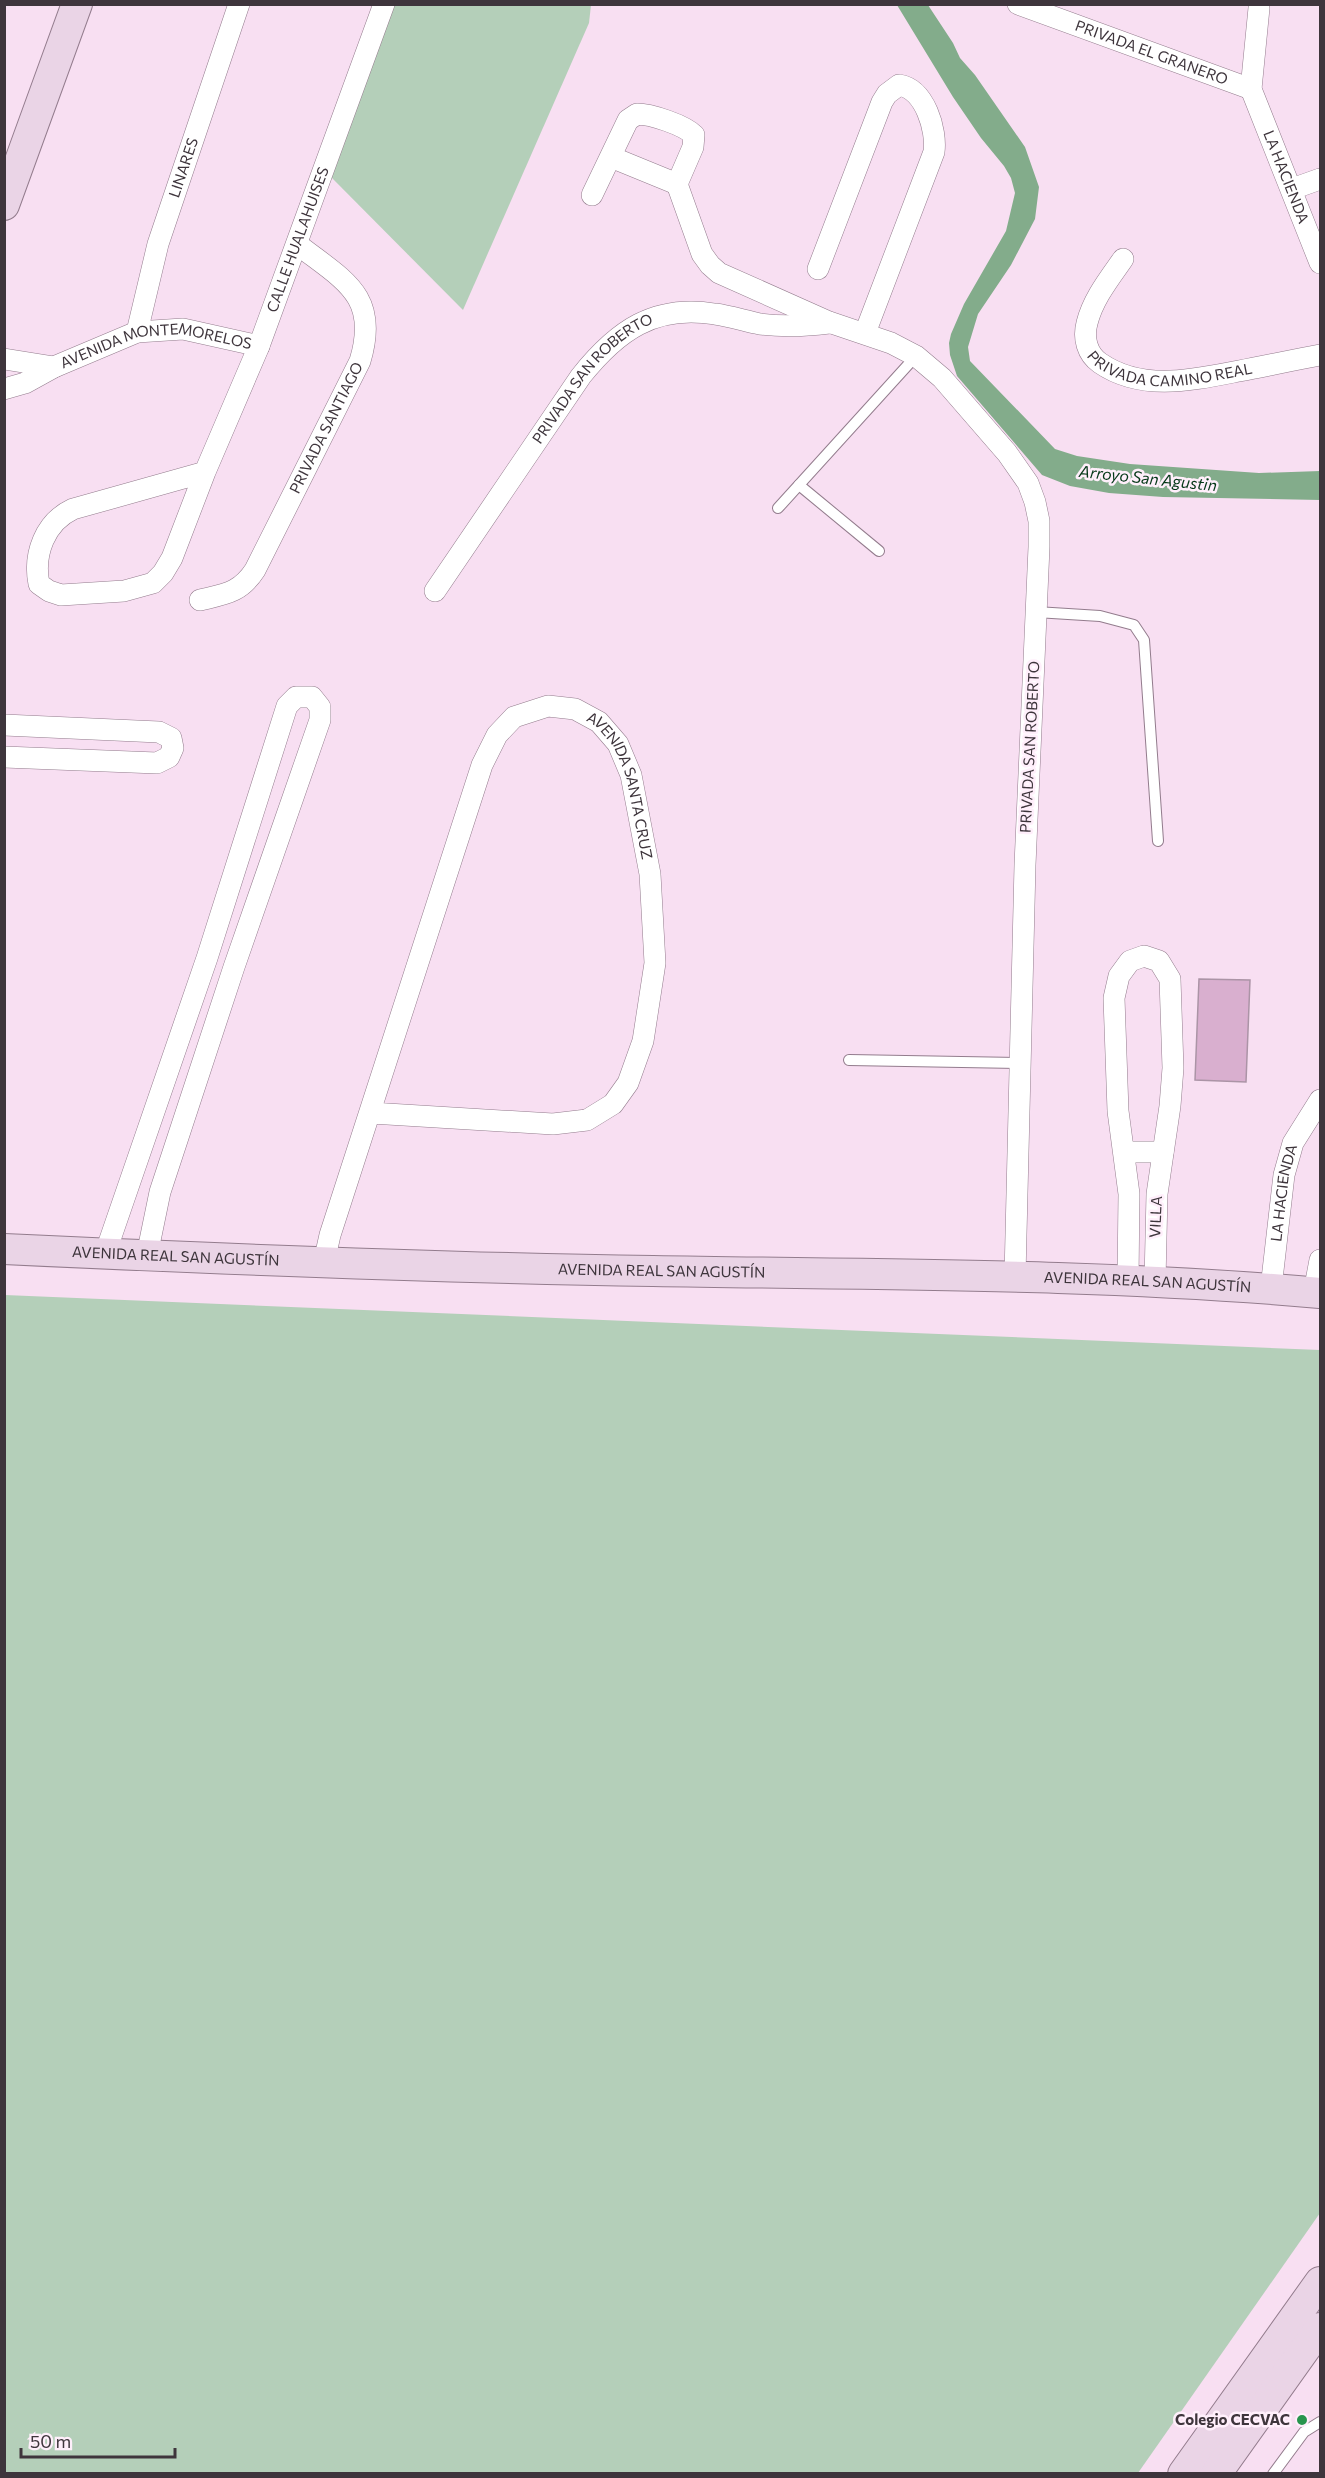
<svg xmlns="http://www.w3.org/2000/svg" width="1325" height="2478" font-family="Commissioner,sans-serif">
  <rect width="100%" height="100%" fill="#f8dff2"/>
  <g fill="#b4cfb9">
    <path d="M391,5H591L589,23L463,310L330,176Z"/>
    <path d="M5,1295L1320,1350V2213L1138,2473H5Z"/>
  </g>
  <path fill="#83ac8b" d="M897,5H928L953,43L960,58L975,75L1025,147L1039,187L1035,219L1011,265L978,314L968,347L970,361L1055,449L1077,456L1130,464L1259,473L1320,471V500L1163,497L1109,493L1070,486L1042,475L957,376L950,355L949,343L951,334L964,304L1006,231L1015,193L1011,178L1004,166L981,138L953,97Z"/>
  <path fill="#d9afcf" stroke="#ab94a6" stroke-width="1.5" d="M1199,979L1250,980L1246,1082L1195,1080Z"/>
  <g fill="none" stroke-linecap="round" stroke-linejoin="round">
    <g stroke="#937c8d" stroke-width="12">
      <g id="lane">
        <path d="M799,485L879,551"/>
        <path d="M778,508L916,356"/>
        <path d="M1036,612L1100,616L1134,625L1144,640L1158,841"/>
        <path d="M849,1060L1020,1063"/>
        <path d="M1273,2474L1304,2432L1320,2422"/>
      </g>
    </g>
    <g stroke="#937c8d" stroke-width="22">
      <g id="street">
        <path id="s1" d="M1018,4L1251,89"/>
        <path id="s2" d="M1259,8L1251,89L1320,263"/>
        <path d="M611,157L677,184"/>
        <path d="M677,184L702,254L710,265L719,273L829,322L891,343L916,356L942,378L1007,453L1028,483L1035,502L1039,521V547L1025,865L1015,1276"/>
        <path d="M1292,189L1320,179"/>
        <path d="M592,195L628,120L637,114C651,114 684,125 694,135L693,147L677,184"/>
        <path id="s3" d="M1123,259C1109,279 1093,299 1087,323C1083,338 1087,354 1100,363C1142,392 1193,380 1239,371C1266,366 1293,360 1320,355"/>
        <path d="M818,269L882,102L887,94L899,85C925,89 937,130 934,152L865,333"/>
        <path id="s4" d="M137,332L158,244L239,4"/>
        <path d="M4,359L54,367"/>
        <path id="s5" d="M4,389L25,383L54,367L137,332L183,329L259,346"/>
        <path id="s6" d="M205,472L73,509C45,522 33,554 39,584L49,591L61,595L124,591L153,583L163,573L172,558L205,472L259,346L384,4"/>
        <path id="s7" d="M435,591L581,376C617,331 654,304 715,314C730,316 745,321 760,324C783,327 805,326 829,323"/>
        <path id="s8" d="M200,600C225,594 240,593 255,570L360,361C380,295 343,280 297,244"/>
        <path d="M4,725L159,732L171,738L173,748L169,757L157,763L4,757"/>
        <path d="M1125,1152H1163"/>
        <path d="M105,1254L207,958L287,706L296,697H312L320,707V720L234,967L160,1192L147,1255"/>
        <path id="s9" d="M324,1262L330,1235L482,765L497,735L514,717L548,706L575,709L599,722L618,744L631,775L650,874L655,963L643,1041L628,1083L613,1104L587,1120L553,1124L371,1113"/>
        <path d="M1128,1280L1129,1194L1118,1111L1114,998L1119,976L1130,961L1144,956L1159,961L1170,979L1173,1068L1170,1106L1157,1194L1155,1281"/>
        <path id="s10" d="M1271,1288L1284,1175L1293,1143L1320,1100"/>
        <path d="M1314,1292L1320,1260"/>
      </g>
    </g>
    <g stroke="#937c8d" stroke-width="32">
      <g id="secondary">
        <path d="M4,205L77,4"/>
        <path id="s11" d="M4,1249C220,1259 437,1268 653,1271C875,1275 1098,1273 1320,1293"/>
        <path d="M1183,2474L1320,2282"/>
        <path d="M1216,2474L1320,2328"/>
      </g>
    </g>
    <use href="#lane" stroke="#fff" stroke-width="10"/>
    <use href="#street" stroke="#fff" stroke-width="21"/>
    <use href="#secondary" stroke="#ead4e6" stroke-width="30"/>
  </g>
  <circle fill="#28954e" stroke="#ffeffb" stroke-width="2" cx="1302" cy="2420" r="6"/>
  <g text-anchor="middle" stroke-width="5" stroke-linejoin="round" paint-order="stroke">
    <g font-size="15" fill="#3e353c" stroke="#ffeffb">
      <text dy="5" stroke="none"><textPath href="#s1" startOffset="142">PRIVADA EL GRANERO</textPath></text>
      <text dy="5" stroke="none"><textPath href="#s4" startOffset="171">LINARES</textPath></text>
      <text dy="5" stroke="none"><textPath href="#s2" startOffset="176">LA HACIENDA</textPath></text>
      <text dy="5" stroke="none"><textPath href="#s6" startOffset="718">CALLE HUALAHUISES</textPath></text>
      <text dy="5" stroke="none"><textPath href="#s5" startOffset="162">AVENIDA MONTEMORELOS</textPath></text>
      <text dy="5" stroke="none"><textPath href="#s3" startOffset="190">PRIVADA CAMINO REAL</textPath></text>
      <text dy="5" stroke="none"><textPath href="#s7" startOffset="266">PRIVADA SAN ROBERTO</textPath></text>
      <text dy="5" stroke="none"><textPath href="#s8" startOffset="224">PRIVADA SANTIAGO</textPath></text>
      <text transform="translate(1030 747) rotate(-87)" y="5">PRIVADA SAN ROBERTO</text>
      <text dy="5" stroke="none"><textPath href="#s9" startOffset="738">AVENIDA SANTA CRUZ</textPath></text>
      <text dy="5" stroke="none"><textPath href="#s10" startOffset="96">LA HACIENDA</textPath></text>
      <text transform="translate(1156 1217) rotate(-87)" y="5">VILLA</text>
      <text dy="5" stroke="none"><textPath href="#s11" startOffset="172">AVENIDA REAL SAN AGUSTÍN</textPath></text>
      <text dy="5" stroke="none"><textPath href="#s11" startOffset="658">AVENIDA REAL SAN AGUSTÍN</textPath></text>
      <text dy="5" stroke="none"><textPath href="#s11" startOffset="1144">AVENIDA REAL SAN AGUSTÍN</textPath></text>
    </g>
    <g font-size="15" font-weight="bold" fill="#3e353c" stroke="#ffeffb" text-anchor="end">
      <text x="1290" y="2425">Colegio CECVAC</text>
    </g>
    <g font-size="16" font-style="italic" fill="#043717" stroke="#ffeffb">
      <text transform="translate(1148 478) rotate(6)" y="6">Arroyo San Agustin</text>
    </g>
  </g>
  <rect width="1325" height="2478" fill="none" stroke="#3e353c" stroke-width="12"/>
  <path d="M21 2448v9h154v-9" fill="none" stroke="#3e353c" stroke-width="3"/>
  <text x="30" y="2448" font-size="18" fill="#3e353c" stroke="#ffeffb" stroke-width="4.5" paint-order="stroke">50 m</text>
</svg>
